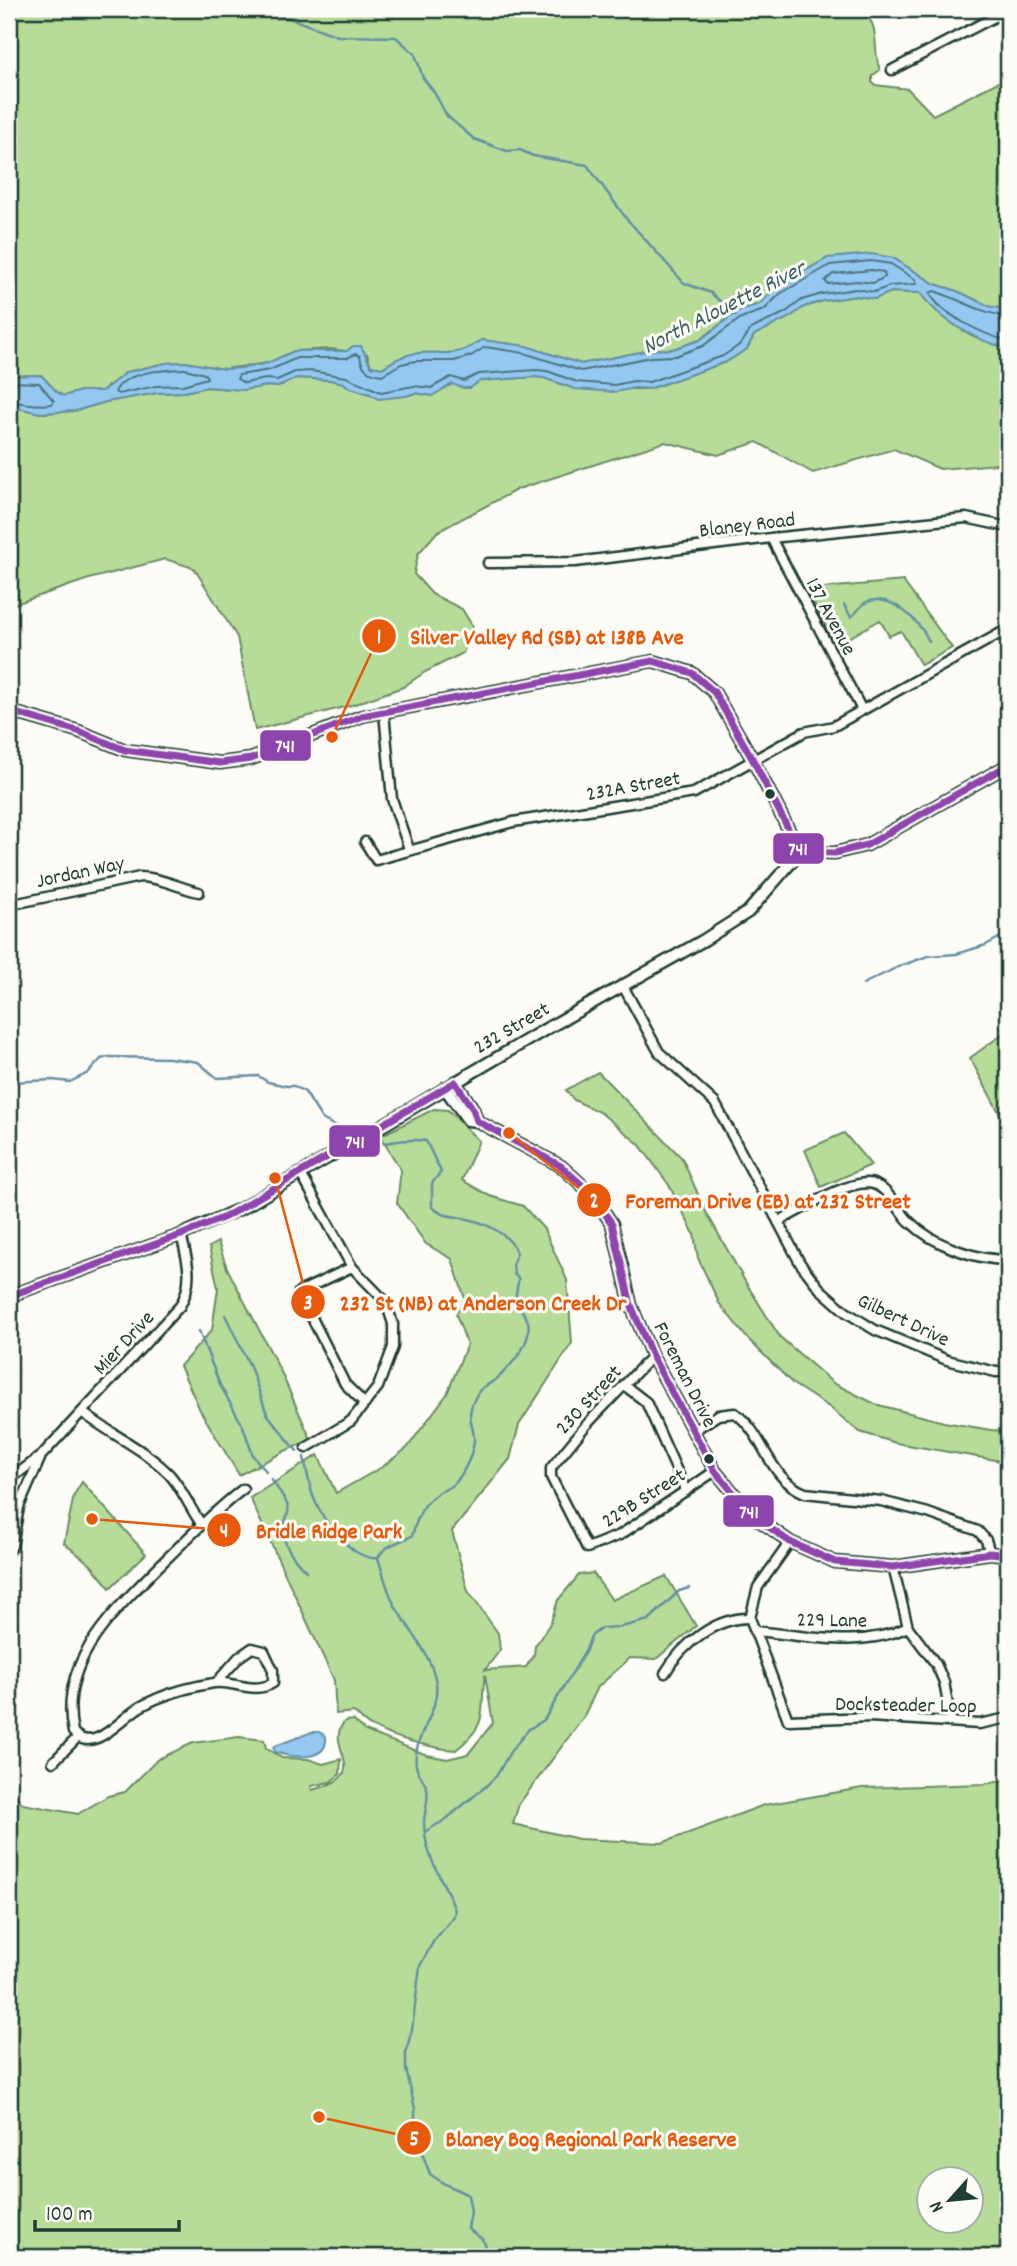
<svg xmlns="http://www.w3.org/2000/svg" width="1017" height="2266" font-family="Dekko,sans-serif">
  <rect width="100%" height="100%" fill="#fdfcf7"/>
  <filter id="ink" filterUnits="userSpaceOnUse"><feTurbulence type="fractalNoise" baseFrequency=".0143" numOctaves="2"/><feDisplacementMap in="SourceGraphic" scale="14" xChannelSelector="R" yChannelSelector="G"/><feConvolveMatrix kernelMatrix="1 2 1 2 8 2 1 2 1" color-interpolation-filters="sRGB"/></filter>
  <g filter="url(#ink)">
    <g fill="#b7dc97" stroke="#6b8c66" stroke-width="2" fill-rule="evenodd">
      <path d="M9,9H883L868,18C879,28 873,53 880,70L872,76V82L875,85L908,89L933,115L1008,77V309L991,307L957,291L935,284L893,258H828L775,288L760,304L738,311L700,340L673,349L650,350L581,364L526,346L482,340C450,362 444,349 412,354C401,356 392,362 382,368L371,366L367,354L331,349L294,351L268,363L224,369L185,362L166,363L127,372L102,391H81L64,396L57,392L41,375L9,376Z"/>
      <path d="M891,292L920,293C940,320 975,341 1008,348V463L940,469L894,449L813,473L757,442L718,455L665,442L518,489L437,532L418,554L414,574L432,594L462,609L473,627L463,653L425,672L403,687L352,705L255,730L237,637L194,568L165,559L89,579L9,606V409H22L41,413L75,411L106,402L157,393L184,392L206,387L243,390L267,386L278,387L297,378L330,380L344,383L348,387L370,394L406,396L415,393L432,395L452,384L470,388L479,381L536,377L544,378L575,389H649L726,362L747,349L754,335L790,317L804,307L823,301L857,296L875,299Z"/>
      <path d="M903,581L952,648L921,665L901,631L889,636L880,620L836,645L807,591L812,589Z"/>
      <path d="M1008,1030V1129L970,1058Z"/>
      <path d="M598,1072L682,1158L705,1210L746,1283L780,1337L833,1383L875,1404L944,1422L991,1430L1008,1431L1007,1462L896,1443L860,1432L829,1407L793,1384L747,1338L719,1303L698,1258L694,1234L669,1185L639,1144L601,1113L574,1100L566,1090Z"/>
      <path d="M434,1109L448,1110L479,1141L462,1180L490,1196L523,1206L544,1229L567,1280L572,1343L519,1425L510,1459L452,1531L468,1591L498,1633L500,1650L485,1670L526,1667L534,1655L535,1646L551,1622L558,1600L579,1575L593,1573L612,1600L666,1576L696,1626L656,1659L630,1658L598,1687L583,1718L519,1804L513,1824L579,1839L662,1843L764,1805L862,1788L984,1784L1008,1780V2257H9V1788L23,1804L78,1814L108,1796L125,1792L158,1759L193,1743L239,1737L264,1740L266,1748L282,1758L308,1759L323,1764L341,1759L340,1774L330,1782L311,1786L312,1790C378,1774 321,1747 345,1721L353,1720L365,1731L427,1755L447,1759L468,1754L493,1723L485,1675C479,1714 491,1721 456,1750C435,1749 389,1737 371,1726C364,1723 359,1716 354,1712L336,1714L334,1680L250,1498L318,1455L336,1493L382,1467L407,1448L447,1394L467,1344L456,1314L465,1299L452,1259L426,1244L397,1203L401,1170L380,1136ZM930,2178H972V2220H930Z"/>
      <path d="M844,1133L871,1165L821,1187L805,1150Z"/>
      <path d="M218,1242L227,1268L281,1372L311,1440L287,1450L239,1475L200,1410L180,1366L212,1330L218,1288L209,1247Z"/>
      <path d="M82,1482L146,1554L110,1588L91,1565L64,1543L74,1495Z"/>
    </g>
    <g fill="#94c8f1" stroke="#6590a5" stroke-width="2">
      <path d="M872,254L893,258L935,284L957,291L991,307L1008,309V348C975,341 940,320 920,293L891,292L875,299L857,296L823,301L804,307L790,317L754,335L747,349L726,362L649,389L635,388L615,392L575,389L544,378L536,377L480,381L470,388H463L452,384L432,396L415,393L406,396L378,399L370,394L348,387L344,383L330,380L297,378L278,387L267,386L243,390L207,387L184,392L157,393L106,402L75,411L41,413L22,409H9V376L41,375L57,392L64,396L81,391H102L127,372L166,363L185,362L224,369L245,368L268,363L294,351H347L353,346H361L371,366L382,368C392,362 400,356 412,354C443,349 452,361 482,340L526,346L581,364L650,350L673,349L700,340L738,311L760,304L775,288L828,258Z"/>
      <path d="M312,1732H320L326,1737C328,1762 292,1758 275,1752L273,1747L275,1746Z"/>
    </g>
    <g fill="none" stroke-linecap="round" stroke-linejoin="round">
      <g stroke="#4e7580" stroke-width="2">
        <path d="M871,261L891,264L916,280L917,284L890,286L874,292L856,289L822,294L802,300L786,312L751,329L741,344L723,356L649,382L634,381L614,385L577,382L547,371L536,370L479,374L464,381L451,377L431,388L414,386L381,392L346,377L311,371L295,372L277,380L266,379L244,383L237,379L239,375L270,370L297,358H347L356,354L360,356C362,370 369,373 382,375L401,364L416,361H454L471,356L485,347L524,353L581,371L651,357L675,356L703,346L741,318L764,310L780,294L830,265Z"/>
        <path d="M871,270L884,272L885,277L873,283L857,281L828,284L825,281L833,274Z"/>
        <path d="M1008,316C981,314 960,299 934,291L930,293C939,314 987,336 1008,341"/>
        <path d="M185,369L205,374L207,378L183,385L156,386L118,394L115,392C124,371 164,370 185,369Z"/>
        <path d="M9,382L39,383L54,401L52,404C37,407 24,402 9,402"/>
      </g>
      <g stroke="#6590a5" stroke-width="2.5">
        <path d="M246,9L289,18L338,36L396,37L415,54L423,78L434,92L447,116L474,139L507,151L520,150L533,156L587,165L626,218L684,283L711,293L736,316"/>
        <path d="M844,605L851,617C857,613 860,605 867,602C891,592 920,622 929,641"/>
        <path d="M863,984L898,967L928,956L956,954L986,945L1008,933"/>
        <path d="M9,1082L53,1080L70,1082L88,1073L101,1059L108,1057L169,1058L198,1062L217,1078L258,1076L268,1082L287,1086H294L305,1092L322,1119L335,1126L355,1130"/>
        <path d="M368,1143L370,1145C391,1143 404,1138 426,1141L441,1172L432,1183V1207C444,1218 453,1215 468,1219C486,1223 511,1235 517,1253L513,1263L514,1274L518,1278C519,1286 515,1291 516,1298C517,1308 526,1313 528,1322C532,1343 514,1362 500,1376C488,1388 482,1382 474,1400C465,1418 475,1426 474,1442C472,1455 465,1470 457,1481C452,1488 447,1488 440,1492C423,1501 417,1518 412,1536C400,1542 384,1545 378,1558C383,1573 387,1590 394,1604C408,1629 431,1653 436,1683C440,1715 412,1735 416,1765C417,1774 425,1780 427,1789C429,1799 425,1810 424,1821C424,1831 426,1842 429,1852C435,1872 450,1892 455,1911L454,1916L433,1942L420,1966L412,2029L406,2052V2069L415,2109V2134L430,2174L443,2183L468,2195L471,2212L468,2229L482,2239L487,2248L483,2257"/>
        <path d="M225,1315L250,1366L267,1414L297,1451"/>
        <path d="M199,1331L220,1385L243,1426L253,1456L266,1471"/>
        <path d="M304,1457C307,1471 309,1488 315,1501C324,1522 353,1561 378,1558"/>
        <path d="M271,1479C276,1487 286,1498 288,1507C290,1515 284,1521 283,1529C282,1544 296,1561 306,1571"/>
        <path d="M426,1831L445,1820L485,1787L497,1775L510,1752L529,1729L544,1720L586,1650L591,1636L602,1628L621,1627L649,1620L679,1591L689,1588"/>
      </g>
      <g stroke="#1f3d34" stroke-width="13">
        <g id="minor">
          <path d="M892,70L1008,10"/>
          <path d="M771,538L862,710"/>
          <path d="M488,563L575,562L771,538L966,518L1008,527"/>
          <path d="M384,712L392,799L409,849"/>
          <path d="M365,842L376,860L513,822L694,793L804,732L834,726L1008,629"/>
          <path d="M9,905L140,877C160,877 179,888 199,892"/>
          <path d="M623,986L659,1052L715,1103L800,1263L820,1289L846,1312L875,1330L947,1360L996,1372H1008"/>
          <path d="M301,1174L352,1267L386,1302L393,1324V1347L378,1387L351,1421L306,1448"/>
          <path d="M779,1221C804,1209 840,1184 867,1183C887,1183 897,1210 910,1222C933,1245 976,1260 1008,1260"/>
          <path d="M352,1267L299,1292L345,1384L365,1404"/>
          <path d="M652,1356L587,1424L551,1468V1477L587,1548L620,1535L715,1471"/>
          <path d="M624,1385L646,1402L686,1491"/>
          <path d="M82,1412C110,1434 145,1449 170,1475C183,1490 190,1509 202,1525"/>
          <path d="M693,1431L718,1415L735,1413C766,1435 766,1477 805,1493L881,1501L928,1513L978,1531L986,1540L990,1553"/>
          <path d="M9,1480L41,1456L180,1306C194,1281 188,1261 181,1235"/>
          <path d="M790,1542L758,1587L750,1618L788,1720L870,1717L979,1724L1008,1718"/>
          <path d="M9,1550L12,1546L19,1507L40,1459"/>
          <path d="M893,1567L908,1627L936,1664L944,1682L951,1721"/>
          <path d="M754,1631C805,1635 860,1650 908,1627"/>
          <path d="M665,1673C682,1644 716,1617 750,1618"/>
          <path d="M217,1682L239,1657L252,1648L264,1651L273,1670V1683C254,1695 232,1680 214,1683C195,1686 175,1691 156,1699C150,1702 143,1705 137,1709C121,1719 92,1756 73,1732C57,1661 116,1610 160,1565C187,1539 213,1512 243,1489"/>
          <path d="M53,1762L78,1737"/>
        </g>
      </g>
      <g stroke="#1f3d34" stroke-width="15">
        <g id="tertiary">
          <path d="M9,711L78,731L125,750L220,763L251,759L362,716L653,661L692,673L714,692L753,760L800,852"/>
          <path d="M800,852L835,853L867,845L1008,765"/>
          <path d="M455,1082L473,1109L477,1121"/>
          <path d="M445,1088L468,1120L477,1121L561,1166L592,1194L612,1224L631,1305L652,1356L715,1471L753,1516L790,1542L835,1562L893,1567L990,1553L1008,1555"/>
          <path d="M9,1296L181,1235L242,1208L546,1029L704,940L748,912L800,852"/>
        </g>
      </g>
      <use href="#minor" stroke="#fdfcf7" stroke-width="8"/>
      <use href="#tertiary" stroke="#fdfcf7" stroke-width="10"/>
      <g stroke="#fdfcf7" stroke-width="12">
        <g id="bus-1">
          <path d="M9,711L78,731L125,750L220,763L251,759L362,716L653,661L692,673L714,692L753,760L800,852L835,853L867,845L1008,765"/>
          <path d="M9,1296L181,1235L225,1217L455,1082L473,1109L477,1121L561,1166L592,1194L612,1224L631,1305L652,1356L715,1471L753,1516L790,1542L835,1562L893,1567L990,1553L1008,1555"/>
        </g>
      </g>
      <use href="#bus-1" stroke="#8e44ad" stroke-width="7"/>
    </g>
  </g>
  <g fill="#1f3d34" stroke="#fdfcf7" stroke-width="2.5">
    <circle cx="770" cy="794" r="6"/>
    <circle cx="709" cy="1459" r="6"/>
  </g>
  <g text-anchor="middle" stroke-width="6" stroke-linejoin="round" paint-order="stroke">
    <g font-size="21" fill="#1f3d34" stroke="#fdfcf7">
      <text transform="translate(747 524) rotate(-7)" y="7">Blaney Road</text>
      <text transform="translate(832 616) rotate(62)" y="7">137 Avenue</text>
      <text transform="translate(633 785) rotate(-10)" y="7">232A Street</text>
      <text transform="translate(80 871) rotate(-12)" y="7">Jordan Way</text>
      <text transform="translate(511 1027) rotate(-30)" y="7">232 Street</text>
      <text transform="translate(904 1319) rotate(25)" y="7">Gilbert Drive</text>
      <text transform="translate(123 1342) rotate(-47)" y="7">Mier Drive</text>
      <text transform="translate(686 1374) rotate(63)" y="7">Foreman Drive</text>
      <text transform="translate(588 1399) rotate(-47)" y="7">230 Street</text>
      <text transform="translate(643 1497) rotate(-32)" y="7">229B Street</text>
      <text transform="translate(832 1619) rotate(1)" y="7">229 Lane</text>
      <text transform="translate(906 1704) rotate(1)" y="7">Docksteader Loop</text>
    </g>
    <g font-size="23" font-style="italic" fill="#3c6063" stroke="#fdfcf7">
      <text transform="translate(723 306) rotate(-27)" y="8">North Alouette River</text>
    </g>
  </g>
  <path fill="none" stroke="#e8590c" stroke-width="2.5" d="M332 737L379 636M509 1133L594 1200M275 1178L308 1302M92 1519L224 1530M319 2117L414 2138"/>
  <g fill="#e8590c" stroke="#fdfcf7" stroke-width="2.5">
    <circle cx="332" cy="737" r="7"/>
    <circle cx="509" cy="1133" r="7"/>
    <circle cx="275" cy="1178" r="7"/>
    <circle cx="92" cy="1519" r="7"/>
    <circle cx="319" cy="2117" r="7"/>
    <circle cx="379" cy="636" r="18"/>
    <circle cx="594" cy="1200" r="18"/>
    <circle cx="308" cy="1302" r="18"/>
    <circle cx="224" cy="1530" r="18"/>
    <circle cx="414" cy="2138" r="18"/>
  </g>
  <g font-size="21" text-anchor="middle" font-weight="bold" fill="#fff">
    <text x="379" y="643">1</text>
    <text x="594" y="1207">2</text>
    <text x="308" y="1309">3</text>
    <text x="224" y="1537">4</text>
    <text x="414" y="2145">5</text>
  </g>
  <g font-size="23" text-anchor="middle" font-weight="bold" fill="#e8590c" stroke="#fdfcf7" stroke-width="6" stroke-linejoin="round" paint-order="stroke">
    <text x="547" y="644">Silver Valley Rd (SB) at 138B Ave</text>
    <text x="768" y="1208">Foreman Drive (EB) at 232 Street</text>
    <text x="483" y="1310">232 St (NB) at Anderson Creek Dr</text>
    <text x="329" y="1538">Bridle Ridge Park</text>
    <text x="591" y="2146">Blaney Bog Regional Park Reserve</text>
  </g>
  <g stroke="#fdfcf7" stroke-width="2.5">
    <rect x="259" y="729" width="53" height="33" rx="7" fill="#8e44ad"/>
    <rect x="772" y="832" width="53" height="33" rx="7" fill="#8e44ad"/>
    <rect x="328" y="1124" width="53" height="34" rx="7" fill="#8e44ad"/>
    <rect x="722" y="1494" width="53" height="34" rx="7" fill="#8e44ad"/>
  </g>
  <g font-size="19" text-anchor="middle" font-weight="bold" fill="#fff">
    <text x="285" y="752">741</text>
    <text x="798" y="855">741</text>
    <text x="355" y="1148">741</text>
    <text x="749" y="1518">741</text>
  </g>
  <rect width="1017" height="2266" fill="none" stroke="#fdfcf7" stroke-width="35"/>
  <rect x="18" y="18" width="982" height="2231" fill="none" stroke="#1f3d34" stroke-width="2.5" filter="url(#ink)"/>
  <g transform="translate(950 2200) rotate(243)"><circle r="33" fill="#fdfcf7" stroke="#a4b0a9" stroke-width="2"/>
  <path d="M0-5L12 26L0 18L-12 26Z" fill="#1f3d34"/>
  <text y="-10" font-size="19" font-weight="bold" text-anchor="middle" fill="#1f3d34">N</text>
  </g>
  <path d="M35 2220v10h144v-10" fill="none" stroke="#1f3d34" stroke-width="3.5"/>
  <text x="46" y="2220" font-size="21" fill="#1f3d34" stroke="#fdfcf7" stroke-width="5" paint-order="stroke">100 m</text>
</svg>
